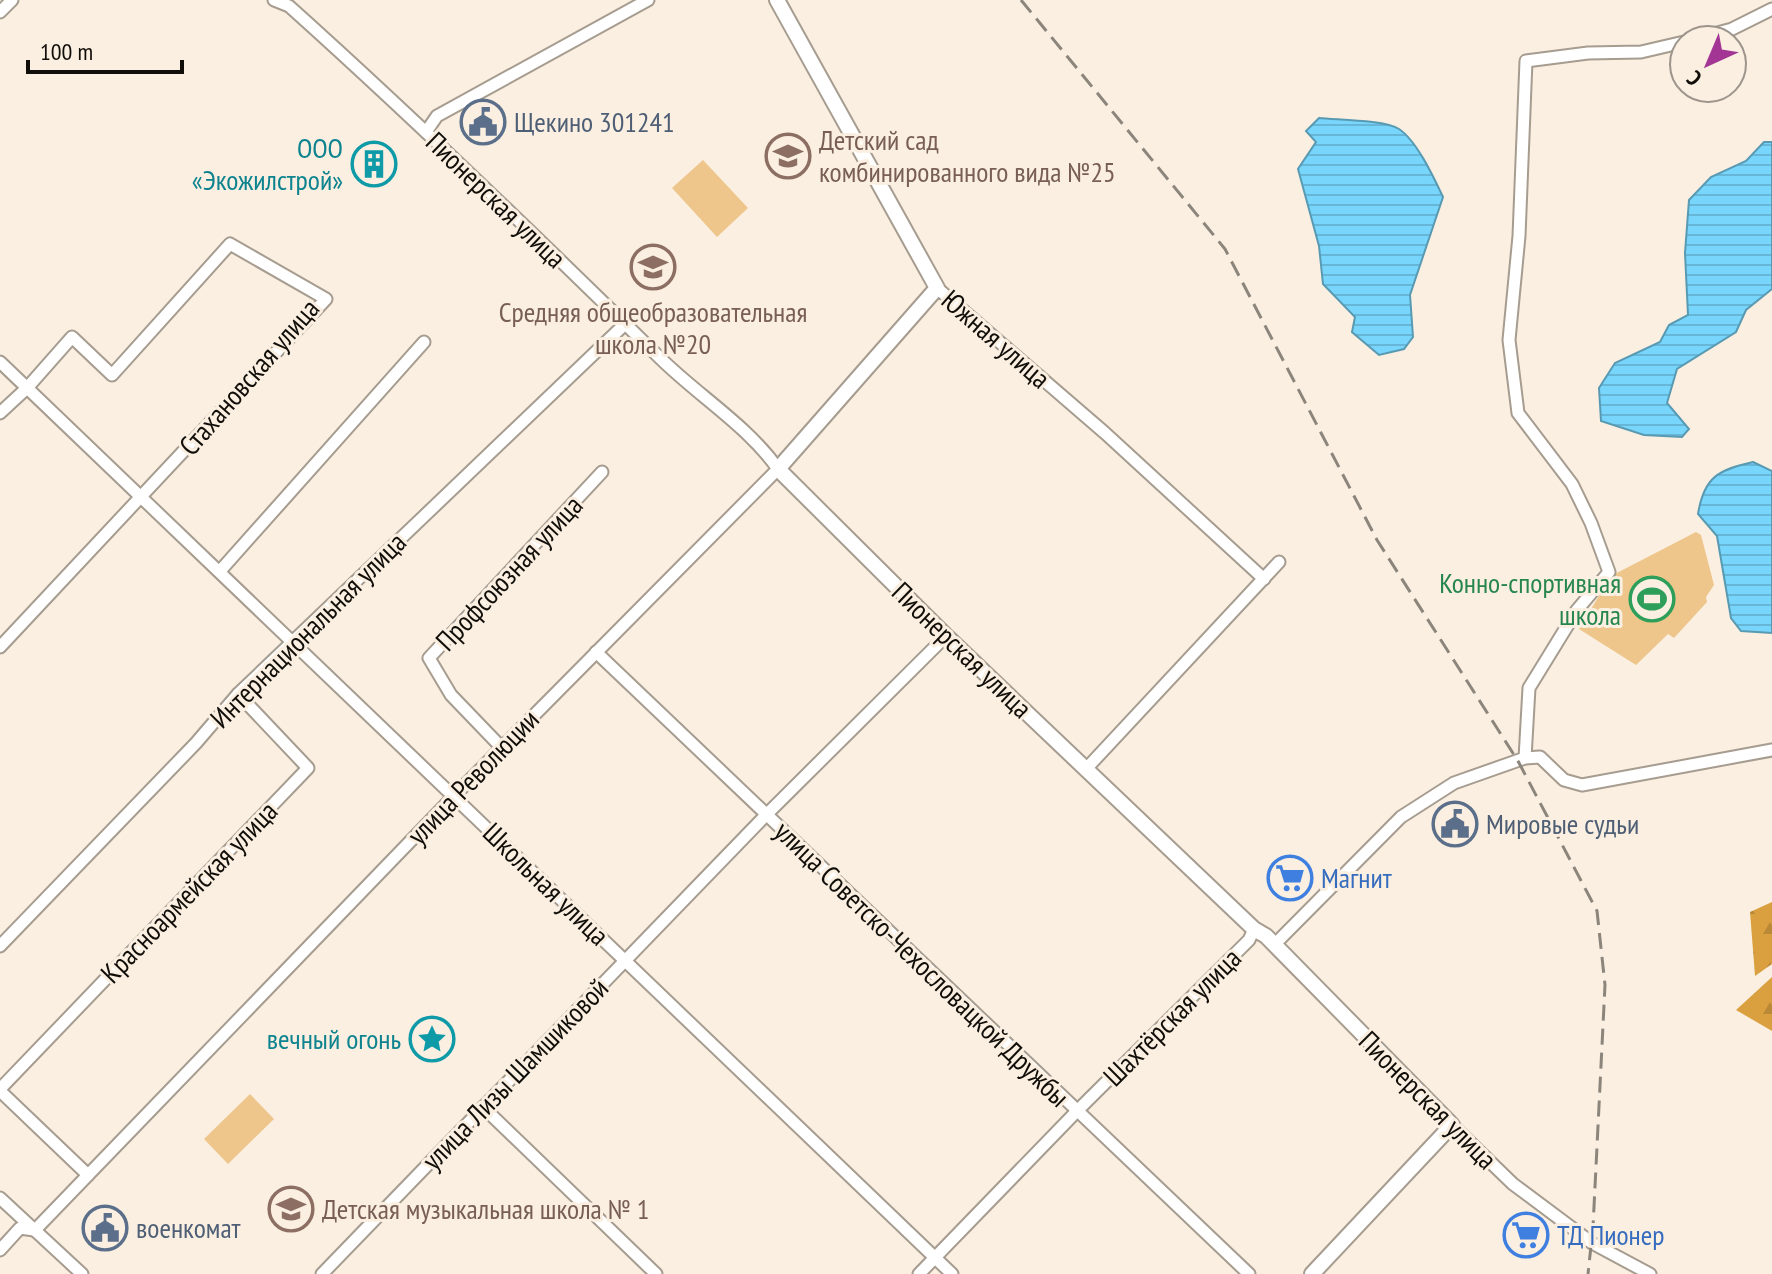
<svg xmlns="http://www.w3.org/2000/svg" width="1772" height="1274" font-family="'PT Sans Narrow',sans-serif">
  <defs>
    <pattern id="forest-firs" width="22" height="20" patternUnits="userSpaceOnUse" patternTransform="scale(2)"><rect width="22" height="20" fill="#daa040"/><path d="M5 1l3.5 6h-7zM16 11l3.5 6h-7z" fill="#ba8937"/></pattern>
    <pattern id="water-rules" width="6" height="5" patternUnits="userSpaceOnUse" patternTransform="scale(2)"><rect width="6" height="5" fill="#78d6fc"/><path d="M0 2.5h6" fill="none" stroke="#67b6d7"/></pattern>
  </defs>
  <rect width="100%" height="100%" fill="#faefe1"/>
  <g fill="url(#forest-firs)">
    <path d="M1772,902V964L1755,976L1750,912Z"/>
    <path d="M1772,977V1031L1736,1010Z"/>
  </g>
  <g fill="#eec68b">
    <path d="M703,160L748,208L717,237L672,188Z"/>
    <path d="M1696,532L1701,535L1714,585L1706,597L1707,602L1674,638L1668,634L1636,665L1579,629L1611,576Z"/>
    <path d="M250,1094L274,1119L228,1164L204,1139Z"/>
  </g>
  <g fill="url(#water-rules)" stroke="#599ab3" stroke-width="2">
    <path d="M1319,118C1337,120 1385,120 1399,129C1417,141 1434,178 1443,197L1410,295L1413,337L1404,349L1379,355L1352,332L1355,317L1323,284L1319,246L1298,169L1316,142L1306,131Z"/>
    <path d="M1764,142H1772V289L1746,310L1736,332L1677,369L1667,403L1689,429L1682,437L1644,435L1601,421L1599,388L1615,363L1660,342L1669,325L1688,315L1685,253L1689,200L1711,177L1746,161Z"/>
    <path d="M1753,462L1772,471V633L1741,631L1731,618L1717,536L1698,514C1704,477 1718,470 1753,462Z"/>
  </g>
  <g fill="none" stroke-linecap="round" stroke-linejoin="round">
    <g stroke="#a69c8f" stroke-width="15">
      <g id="minor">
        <path d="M0,12L12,0"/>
        <path d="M1692,40L1732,29L1772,9"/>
        <path d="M426,132L437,116L648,0"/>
        <path d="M937,288L1105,433L1264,579"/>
        <path d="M0,362L952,1274"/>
        <path d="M0,413L27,388L72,337L112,375L230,244L326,299L0,647"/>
        <path d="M220,571L424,342"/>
        <path d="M596,652L1249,1274"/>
        <path d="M502,748L451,695L429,658L602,472"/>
        <path d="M1525,758L1529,688L1577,610L1609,572L1591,523L1572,484L1518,413L1509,340L1519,236L1526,61L1588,53L1641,52L1684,42"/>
        <path d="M1086,769L1279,562"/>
        <path d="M1274,945L1401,817L1454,783L1525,758L1540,757L1564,780L1582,785L1772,750"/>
        <path d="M0,946L196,743L238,694L625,324"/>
        <path d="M0,1089L308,768L238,694"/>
        <path d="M0,1091L88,1175"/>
        <path d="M483,1107L656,1274"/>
        <path d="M1452,1125L1513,1184L1592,1243L1650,1274"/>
        <path d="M0,1198L82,1274"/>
        <path d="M35,1230L454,796L778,469C747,425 697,395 659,357C538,238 416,120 289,6L274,0"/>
        <path d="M0,1250L20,1228L34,1230"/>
        <path d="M322,1274L766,815L946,636"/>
        <path d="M919,1274L1077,1111L1249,940L1254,929"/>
      </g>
    </g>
    <g stroke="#a69c8f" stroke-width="18">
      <path id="tertiary" d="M777,0L937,288L778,469L946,636L1254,929L1266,936L1452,1125L1312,1274"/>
    </g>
    <use href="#minor" stroke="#fff" stroke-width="11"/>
    <use href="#tertiary" stroke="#fff" stroke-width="14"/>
    <path stroke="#8c857b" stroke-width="3" stroke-dasharray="16 8" stroke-linecap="butt" d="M1021,0L1225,249L1377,540L1518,761L1597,911L1605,985L1593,1227L1588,1274"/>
  </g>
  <defs>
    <g id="civic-ring" transform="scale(2.3)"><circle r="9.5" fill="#faefe1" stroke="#5c6f8a" stroke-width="1.5"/><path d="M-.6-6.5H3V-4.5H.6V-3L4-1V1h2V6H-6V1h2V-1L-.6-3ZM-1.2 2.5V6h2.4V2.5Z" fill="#5c6f8a"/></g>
    <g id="school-ring" transform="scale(2.3)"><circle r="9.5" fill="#faefe1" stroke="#8d6e63" stroke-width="1.5"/><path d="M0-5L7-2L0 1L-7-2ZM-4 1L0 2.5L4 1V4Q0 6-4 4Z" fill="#8d6e63"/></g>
    <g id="building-ring" transform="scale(2.3)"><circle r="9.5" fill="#faefe1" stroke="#0f9aa8" stroke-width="1.5"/><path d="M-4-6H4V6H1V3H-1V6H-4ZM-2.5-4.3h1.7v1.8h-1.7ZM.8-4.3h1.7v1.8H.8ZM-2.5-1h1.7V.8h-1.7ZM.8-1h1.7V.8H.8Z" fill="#0f9aa8"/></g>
    <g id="stadium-ring" transform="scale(2.3)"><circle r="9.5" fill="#faefe1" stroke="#2e9e5b" stroke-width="1.5"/><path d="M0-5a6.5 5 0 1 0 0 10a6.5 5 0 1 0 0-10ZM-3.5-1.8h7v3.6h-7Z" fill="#2e9e5b"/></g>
    <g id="supermarket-ring" transform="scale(2.3)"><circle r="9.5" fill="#faefe1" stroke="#3f7fe0" stroke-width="1.5"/><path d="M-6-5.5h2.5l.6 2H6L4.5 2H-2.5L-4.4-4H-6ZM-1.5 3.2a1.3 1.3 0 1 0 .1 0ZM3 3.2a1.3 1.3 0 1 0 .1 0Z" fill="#3f7fe0"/></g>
    <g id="sight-ring" transform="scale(2.3)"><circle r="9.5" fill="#faefe1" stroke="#0f9aa8" stroke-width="1.5"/><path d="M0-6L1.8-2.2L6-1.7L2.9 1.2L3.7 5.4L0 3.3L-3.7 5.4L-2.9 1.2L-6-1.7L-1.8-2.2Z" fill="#0f9aa8"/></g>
  </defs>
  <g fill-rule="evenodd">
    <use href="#civic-ring" x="483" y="122"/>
    <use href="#school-ring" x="788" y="156"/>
    <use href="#building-ring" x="374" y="164"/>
    <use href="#school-ring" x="653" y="267"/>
    <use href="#stadium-ring" x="1652" y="599"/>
    <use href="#civic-ring" x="1455" y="824"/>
    <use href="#supermarket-ring" x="1290" y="878"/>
    <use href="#sight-ring" x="432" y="1039"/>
    <use href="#school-ring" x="291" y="1209"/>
    <use href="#civic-ring" x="105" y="1228"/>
    <use href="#supermarket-ring" x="1526" y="1235"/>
  </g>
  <g text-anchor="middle" stroke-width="6" stroke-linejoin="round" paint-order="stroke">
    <g font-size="28" fill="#4e5e75" stroke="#faefe1" text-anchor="start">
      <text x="514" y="132">Щекино 301241</text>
      <text x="1486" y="834">Мировые судьи</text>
      <text x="136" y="1238">военкомат</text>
    </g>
    <g font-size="28" fill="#785e54" stroke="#faefe1" text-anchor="start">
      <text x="819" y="150">Детский сад<tspan x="819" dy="32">комбинированного вида №25</tspan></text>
      <text x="653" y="322" text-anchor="middle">Средняя общеобразовательная<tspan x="653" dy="32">школа №20</tspan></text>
      <text x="322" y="1219">Детская музыкальная школа № 1</text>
    </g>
    <g font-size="28" fill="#0d838f" stroke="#faefe1" text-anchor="end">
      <text x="343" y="158">ООО<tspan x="343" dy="32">«Экожилстрой»</tspan></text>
      <text x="401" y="1049">вечный огонь</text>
    </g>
    <g font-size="28" fill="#110e09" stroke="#faefe1">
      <text transform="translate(496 200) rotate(44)" y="10">Пионерская улица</text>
      <text transform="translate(996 339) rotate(41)" y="10">Южная улица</text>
      <text transform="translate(249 377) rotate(-49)" y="10">Стахановская улица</text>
      <text transform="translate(509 573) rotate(-47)" y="10">Профсоюзная улица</text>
      <text transform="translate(308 630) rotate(-45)" y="10">Интернациональная улица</text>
      <text transform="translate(962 650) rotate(44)" y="10">Пионерская улица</text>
      <text transform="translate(473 777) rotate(-46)" y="10">улица Революции</text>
      <text transform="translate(546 884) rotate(44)" y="10">Школьная улица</text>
      <text transform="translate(189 892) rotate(-46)" y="10">Красноармейская улица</text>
      <text transform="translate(922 964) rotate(44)" y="10">улица Советско-Чехословацкой Дружбы</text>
      <text transform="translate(1172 1017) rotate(-45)" y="10">Шахтёрская улица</text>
      <text transform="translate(515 1074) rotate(-46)" y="10">улица Лизы Шамшиковой</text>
      <text transform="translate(1428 1100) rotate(45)" y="10">Пионерская улица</text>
    </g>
    <g font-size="28" fill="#27864d" stroke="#faefe1" text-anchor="end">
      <text x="1621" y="593">Конно-спортивная<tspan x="1621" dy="32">школа</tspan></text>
    </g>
    <g font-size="28" fill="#366cbe" stroke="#faefe1" text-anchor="start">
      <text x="1321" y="888">Магнит</text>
      <text x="1557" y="1245">ТД Пионер</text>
    </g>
  </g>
  <g transform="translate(1708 64) rotate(224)"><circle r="38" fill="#faefe1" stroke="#9d958b" stroke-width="2"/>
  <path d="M0-6L14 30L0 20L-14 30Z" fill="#a33594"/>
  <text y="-12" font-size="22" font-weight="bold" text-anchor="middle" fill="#110e09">С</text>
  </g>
  <path d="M28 60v12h154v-12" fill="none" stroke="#110e09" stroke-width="4"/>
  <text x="40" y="60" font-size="24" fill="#110e09" stroke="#faefe1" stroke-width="6" paint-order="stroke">100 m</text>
</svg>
